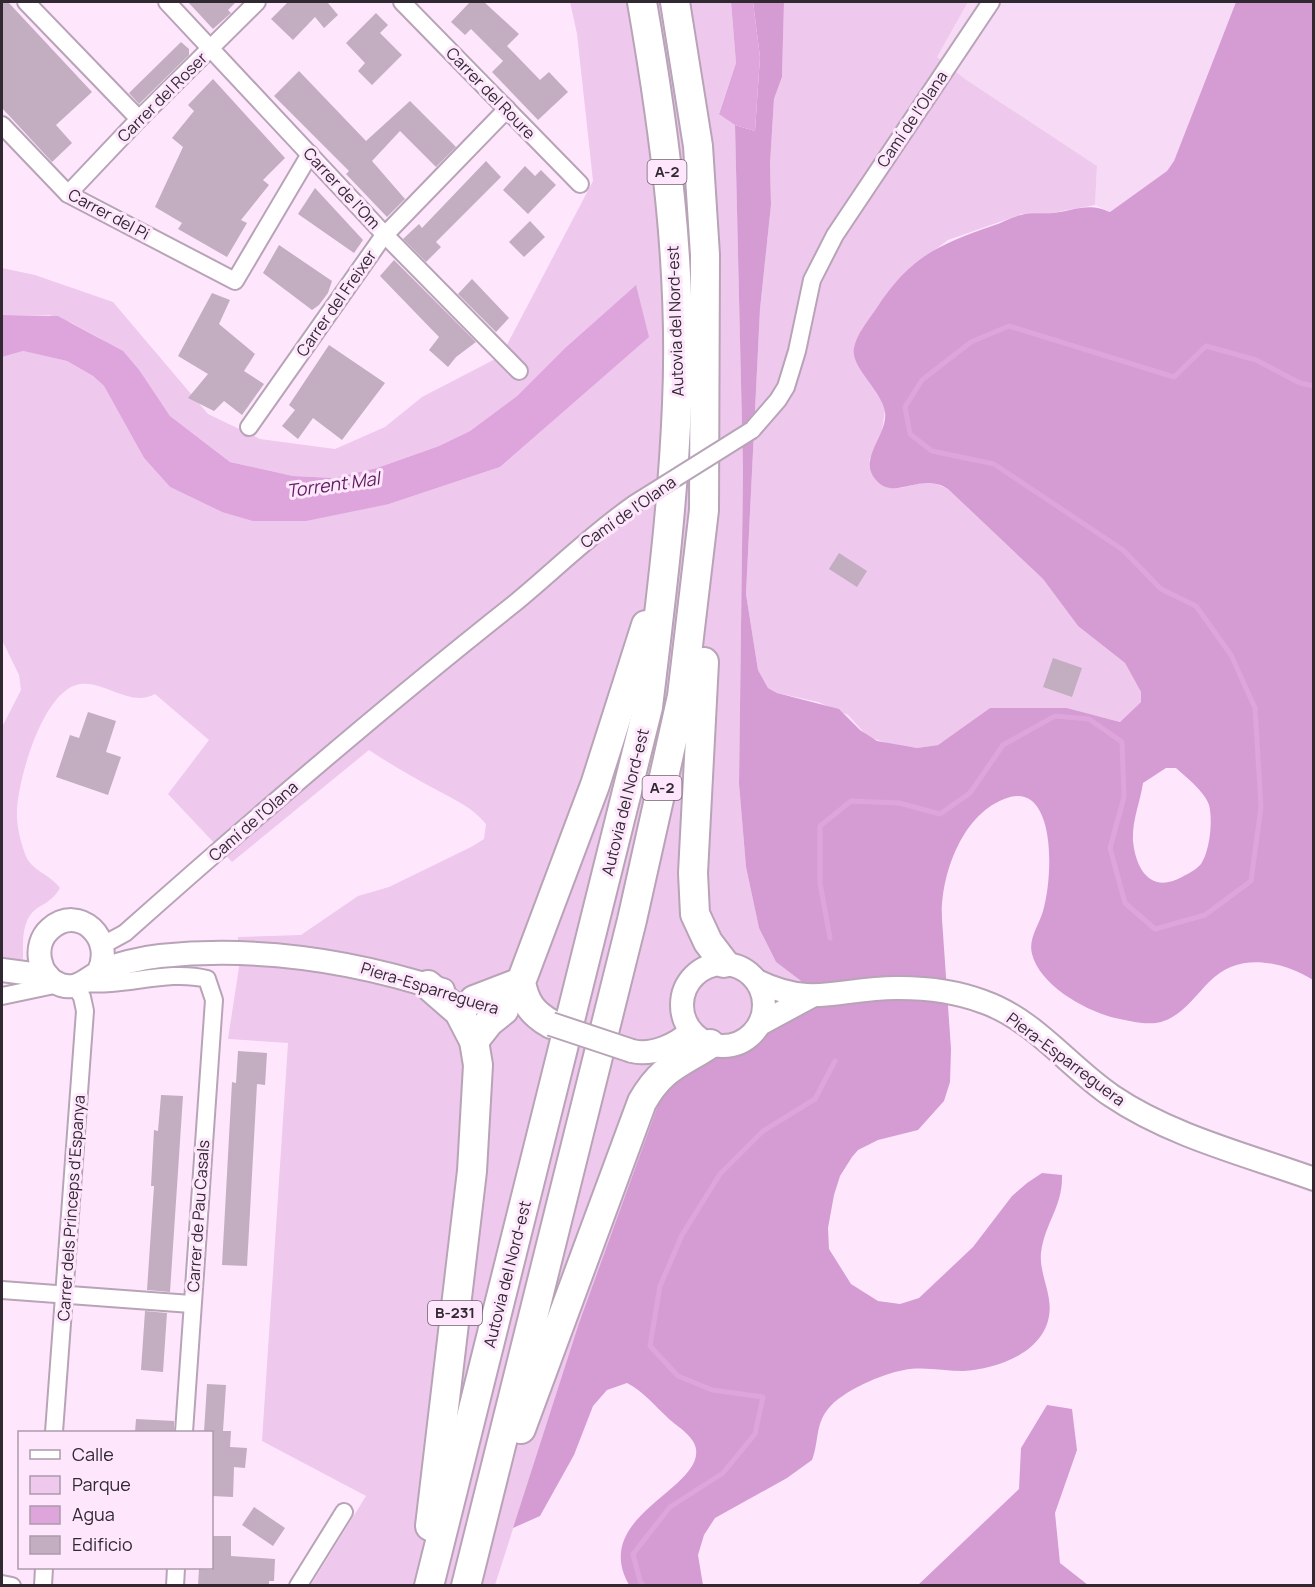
<svg xmlns="http://www.w3.org/2000/svg" width="1315" height="1587" font-family="Manrope,sans-serif">
  <rect width="100%" height="100%" fill="#fee7fd"/>
  <path fill="#f7daf5" d="M968,2H1236L1174,161L1167,171L1110,212L1095,205L1097,166L965,79L937,57Z"/>
  <g fill="#eec8ed">
    <path d="M570,2H731L736,63L719,113L735,125L743,470L739,784L746,867L759,928L776,962L801,981V1011C775,1026 755,1049 725,1056L578,1326L495,1585H311L366,1496L262,1441L288,1043L228,1039L239,967L238,937L301,935L358,896L389,887L471,847L484,839L486,824C471,806 453,799 433,788C411,776 390,764 369,750L232,862L168,794L209,740L155,694C131,708 106,681 80,684C43,690 19,777 17,809C16,824 20,839 25,854C31,871 50,874 60,888C55,897 48,902 39,907C21,918 23,941 23,959L2,962V727L21,690L19,675L2,640V357L23,351L67,361L93,376L104,386L144,458L170,487L222,512L389,504L500,467L648,337L635,286L565,348L517,396L470,431L439,446L377,468L334,478L293,476L230,462L170,416L140,371L101,339L72,323L50,315H2V268L35,275L113,302L208,414L260,439L335,449L385,427L422,397L501,356L593,181L577,34Z"/>
    <path d="M784,2H968L937,57L965,79L1097,166L1095,205L1052,213L1022,214L948,240L907,271L861,331L866,377L878,392L885,410L882,431L869,461L900,488L930,481L948,489L1043,579L1078,626L1125,663L1141,692V702L1120,722L1067,708H990L938,745L917,748L896,746L868,737L848,715L818,702L777,693L768,688L758,670L746,594L760,309L771,205L770,164L774,99L782,77Z"/>
  </g>
  <g fill="#d59cd3" fill-rule="evenodd">
    <path d="M753,2H784L782,77L774,99L770,164L771,205L760,309L746,594L758,670L768,688L777,693L839,709L860,730L877,741L917,748L938,745L990,708H1067L1120,722L1141,702V692L1125,663L1078,626L1043,579L948,489C920,471 895,502 876,480C857,459 888,436 885,412C882,390 850,367 854,348C857,333 868,321 876,309C909,258 937,245 992,226C1002,223 1011,217 1021,215C1032,212 1043,214 1053,213C1076,210 1088,202 1110,212L1167,171L1174,161L1236,2H1313V980C1281,961 1239,951 1209,982C1195,996 1182,1016 1161,1022C1147,1026 1125,1020 1111,1017C1083,1009 1040,985 1032,954C1028,939 1039,925 1043,911C1051,884 1055,821 1032,801C1025,795 1015,795 1007,798C962,813 940,876 942,919L951,1049L950,1082L944,1101L918,1130L878,1140L858,1150L852,1157L840,1176L834,1195L828,1228L829,1249L851,1284L878,1301L900,1304L919,1298L973,1247L1012,1196L1027,1183L1042,1173L1062,1175C1063,1207 1045,1222 1041,1253C1039,1274 1053,1295 1049,1316C1043,1353 997,1369 963,1371C944,1371 923,1366 904,1370C882,1374 842,1391 828,1409C815,1425 819,1442 812,1460L787,1478L715,1518L704,1535L698,1555L703,1585H629C590,1516 702,1490 696,1449C694,1436 678,1427 669,1419C655,1406 644,1392 627,1383L607,1390L593,1406L574,1455L540,1516L513,1528L578,1326L665,1086L705,1058L742,1052L781,1022L801,1011V981L776,962L759,928L746,867L739,784L743,470L735,125L755,131L760,57ZM1166,768H1176C1186,777 1205,792 1209,805C1213,820 1210,851 1201,864C1196,870 1189,873 1182,877C1151,894 1136,870 1133,841C1132,820 1140,803 1143,783Z"/>
    <path d="M1047,1405L1072,1409L1077,1450L1055,1513L1060,1563L1088,1585H918L1019,1489L1021,1448Z"/>
  </g>
  <g fill="#dda5dc">
    <path d="M731,2H753L760,57L755,131L735,125L719,114L736,63Z"/>
    <path d="M636,285L649,337L500,467L389,504L306,521H253L222,512L170,487L144,458L104,386L93,376L67,361L23,351L2,357V315L58,316L123,351L140,371L170,416L230,462L293,476L334,478L377,468L439,446L470,431L517,396L565,348Z"/>
  </g>
  <g fill="none" stroke-linecap="round" stroke-linejoin="round">
    <g stroke="#dda5dc" stroke-width="5">
      <path d="M830,938L820,883V826L851,801L899,803L940,814L970,793L1003,745L1055,716L1089,719L1122,742L1124,797L1110,848L1125,903L1155,929L1205,915L1251,881L1261,807L1255,708L1231,655L1196,606L1161,589L1123,550L994,464L932,451L910,434L905,407L922,380L971,342L1009,326L1174,377L1206,346L1256,360L1300,383L1314,386"/>
      <path d="M644,1586L640,1581L633,1554L670,1507L723,1473L755,1434L763,1397L712,1390L678,1376L650,1346L660,1286L682,1235L720,1174L763,1131L815,1099L835,1061"/>
    </g>
  </g>
  <g fill="#c2adc1">
    <path d="M2,2H8L92,92L56,125L72,143L52,162L2,108Z"/>
    <path d="M188,2H236L228,10L231,13L213,29Z"/>
    <path d="M288,2H330L328,3L338,15L324,28L315,17L293,40L271,19Z"/>
    <path d="M470,2H484L519,34L507,46L540,80L549,72L568,92L538,120L492,72L503,61L471,29L465,35L451,22Z"/>
    <path d="M376,13L388,25L380,33L402,55L372,85L358,71L365,63L346,43Z"/>
    <path d="M181,42L189,49V55L139,104L129,93Z"/>
    <path d="M299,71L366,141L410,101L456,147L436,167L400,131L372,161L405,199L387,217L346,174L349,171L274,96Z"/>
    <path d="M213,79L285,158L263,180L269,185L241,220L247,223L227,257L178,229L182,223L155,207L183,147L172,138L194,111L188,105Z"/>
    <path d="M486,161L501,177L436,242L441,247L426,262L403,239L419,224L422,228Z"/>
    <path d="M525,166L535,176L541,170L556,185L528,214L503,190Z"/>
    <path d="M315,188L363,240L354,253L298,214Z"/>
    <path d="M530,221L545,237L524,257L509,242Z"/>
    <path d="M279,245L332,281L328,293L319,305L312,310L263,273Z"/>
    <path d="M394,260L476,342L456,357L448,367L429,350L439,337L380,276Z"/>
    <path d="M472,279L509,318L496,332L458,294Z"/>
    <path d="M212,293L230,300L219,324L255,354L244,371L264,384L242,415L224,401L214,411L188,398L208,374L178,356Z"/>
    <path d="M329,345L385,383L342,440L313,418L298,439L282,426L295,410L289,405Z"/>
    <path d="M839,553L867,571L857,587L829,569Z"/>
    <path d="M1053,658L1082,668L1072,697L1043,687Z"/>
    <path d="M88,712L116,721L106,752L121,757L108,795L56,777L70,735L79,738Z"/>
    <path d="M238,1051L267,1053L265,1085L257,1084L247,1266L222,1265L232,1082L236,1083Z"/>
    <path d="M161,1095L183,1096L170,1292L147,1290L154,1186H151L154,1130L158,1131Z"/>
    <path d="M145,1311L167,1313L163,1372L141,1370Z"/>
    <path d="M207,1384L226,1385L223,1431H231L230,1447L247,1448L245,1468L234,1467L233,1497L212,1496V1432H204Z"/>
    <path d="M136,1419L174,1421V1432H135Z"/>
    <path d="M254,1507L285,1528L273,1546L242,1525Z"/>
    <path d="M212,1536H231V1556L275,1559L274,1581H269V1586H198L199,1569L212,1570Z"/>
  </g>
  <g fill="none" stroke-linecap="round" stroke-linejoin="round">
    <g stroke="#b8a3b7" stroke-width="20">
      <g id="street">
        <path d="M26,2L139,119"/>
        <path d="M167,2L385,235L519,371"/>
        <path d="M402,2L580,184"/>
        <path d="M2,125L68,194L235,281L310,154"/>
        <path d="M68,194L139,119L257,2"/>
        <path d="M249,427L382,238L507,109"/>
        <path d="M752,430L778,400L786,387L797,351L812,280L835,235L991,2"/>
        <path d="M103,945L125,933C252,820 381,709 515,603C555,570 591,534 634,504"/>
        <path d="M84,983C125,987 167,969 207,979L214,1000L184,1432"/>
        <path d="M2,996L59,984"/>
        <path d="M2,1290L191,1304"/>
        <path d="M54,1432L85,1011L82,997L75,986"/>
        <path d="M2,1584L12,1586"/>
        <path d="M43,1586L44,1568"/>
        <path d="M175,1586L176,1568"/>
        <path d="M298,1586L344,1512"/>
      </g>
    </g>
    <g stroke="#b8a3b7" stroke-width="26">
      <g id="secondary">
        <circle cx="723" cy="1005" r="41"/>
        <path d="M2,970L48,976"/>
        <path d="M98,973C116,939 79,903 50,929C32,945 38,977 61,985C77,990 85,980 98,973C115,964 141,958 160,956C257,946 351,960 443,990"/>
        <path d="M757,981C814,1009 842,987 899,988C927,988 958,992 984,1002C1035,1020 1069,1067 1112,1096C1171,1136 1247,1155 1314,1179"/>
        <path d="M760,1024L810,997"/>
        <path d="M632,1051C652,1056 676,1045 691,1031"/>
      </g>
    </g>
    <g stroke="#b8a3b7" stroke-width="32">
      <g id="highway">
        <path d="M704,662L693,873L695,914L708,942L724,963"/>
        <path d="M428,985L459,1012L474,1041L478,1065L472,1171L430,1526"/>
        <path d="M474,1000L521,982"/>
        <path d="M551,1024C532,1013 525,1003 521,982L595,785L646,625"/>
        <path d="M474,1041L489,1022L504,1010"/>
        <path d="M521,1429L642,1102C662,1067 678,1065 710,1044"/>
        <path d="M429,1586L648,707C660,607 673,506 677,404C683,269 665,134 642,2"/>
        <path d="M466,1586L632,920L682,696L704,510L705,255L698,146L675,2"/>
      </g>
    </g>
    <use href="#street" stroke="#fff" stroke-width="16"/>
    <use href="#secondary" stroke="#fff" stroke-width="22"/>
    <use href="#highway" stroke="#fff" stroke-width="28"/>
    <g stroke="#b8a3b7" stroke-width="20" stroke-linecap="butt">
      <path id="street-bridge" d="M634,504L752,430"/>
    </g>
    <g stroke="#b8a3b7" stroke-width="26" stroke-linecap="butt">
      <path id="secondary-bridge" d="M551,1024L632,1051"/>
    </g>
    <use href="#street-bridge" stroke="#fff" stroke-width="16"/>
    <use href="#secondary-bridge" stroke="#fff" stroke-width="22"/>
  </g>
  <g text-anchor="middle" stroke-width="6" stroke-linejoin="round" paint-order="stroke">
    <g fill="#fee7fd" stroke="#6e626e" stroke-width="1.5">
      <rect x="647.5" y="160" width="39" height="24" rx="4.5"/>
      <rect x="642.5" y="776" width="39" height="24" rx="4.5"/>
      <rect x="428" y="1301" width="54" height="24" rx="4.5"/>
    </g>
    <g font-size="15" font-weight="bold" fill="#312931">
      <text x="667" y="177">A-2</text>
      <text x="662" y="793">A-2</text>
      <text x="455" y="1318">B-231</text>
    </g>
    <g font-size="16" fill="#312931" stroke="#fee7fd">
      <text transform="translate(491 93) rotate(46)" y="6">Carrer del Roure</text>
      <text transform="translate(162 97) rotate(-45)" y="6">Carrer del Roser</text>
      <text transform="translate(912 119) rotate(-56)" y="6">Camí de l'Olana</text>
      <text transform="translate(342 188) rotate(47)" y="6">Carrer de l'Om</text>
      <text transform="translate(109 214) rotate(28)" y="6">Carrer del Pi</text>
      <text transform="translate(336 303) rotate(-55)" y="6">Carrer del Freixer</text>
      <text transform="translate(675 321) rotate(-92)" y="6">Autovia del Nord-est</text>
      <text transform="translate(628 512) rotate(-35)" y="6">Camí de l'Olana</text>
      <text transform="translate(625 802) rotate(-76)" y="6">Autovia del Nord-est</text>
      <text transform="translate(253 821) rotate(-41)" y="6">Camí de l'Olana</text>
      <text transform="translate(430 988) rotate(17)" y="6">Piera-Esparreguera</text>
      <text transform="translate(1066 1059) rotate(37)" y="6">Piera-Esparreguera</text>
      <text transform="translate(71 1208) rotate(-86)" y="6">Carrer dels Princeps d'Espanya</text>
      <text transform="translate(198 1216) rotate(-86)" y="6">Carrer de Pau Casals</text>
      <text transform="translate(507 1274) rotate(-76)" y="6">Autovia del Nord-est</text>
    </g>
    <g font-size="18" font-style="italic" fill="#5e1c5f" stroke="#fee7fd">
      <text transform="translate(333 485) rotate(-8)" y="6">Torrent Mal</text>
    </g>
  </g>
  <rect width="1315" height="1587" fill="none" stroke="#312931" stroke-width="6"/>
  <rect x="18" y="1431" width="195" height="138" fill="#fee7fd" stroke="#ac9bab" stroke-width="1.5"/>
  <rect x="30" y="1450" width="30" height="9" fill="#ffffff" stroke="#ac9bab" stroke-width="1.5"/>
  <text x="72" y="1461" font-size="18" fill="#312931">Calle</text>
  <rect x="30" y="1476" width="30" height="18" fill="#eec8ed" stroke="#ac9bab" stroke-width="1.5"/>
  <text x="72" y="1491" font-size="18" fill="#312931">Parque</text>
  <rect x="30" y="1506" width="30" height="18" fill="#dda5dc" stroke="#ac9bab" stroke-width="1.5"/>
  <text x="72" y="1521" font-size="18" fill="#312931">Agua</text>
  <rect x="30" y="1536" width="30" height="18" fill="#c2adc1" stroke="#ac9bab" stroke-width="1.5"/>
  <text x="72" y="1551" font-size="18" fill="#312931">Edificio</text>
</svg>
